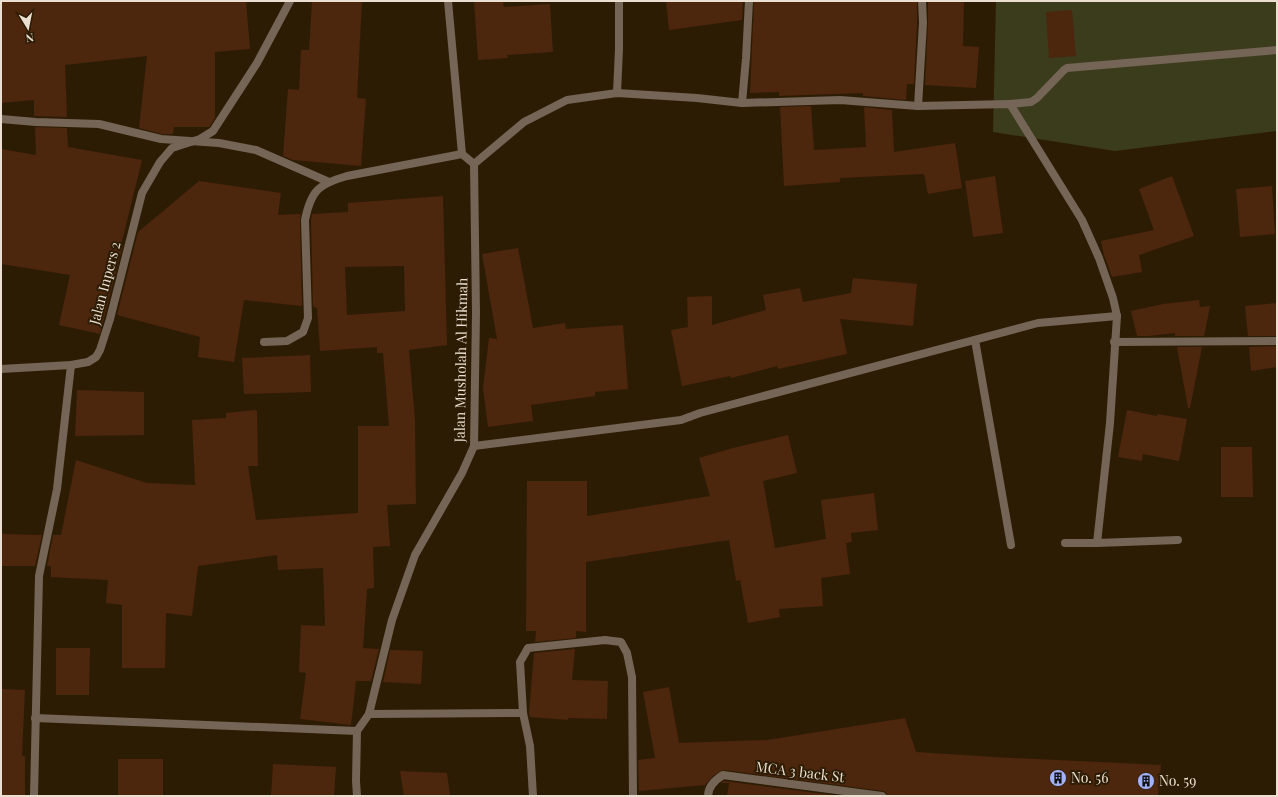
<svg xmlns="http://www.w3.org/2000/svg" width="1278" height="797" font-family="'Playfair Display',serif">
  <rect width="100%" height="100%" fill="#2d1c04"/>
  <path fill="#3b3c1c" d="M996,1H1277V131L1115,151L993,132Z"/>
  <g fill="#4c260d" fill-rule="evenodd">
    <path d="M1,1H246L250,49L215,52V118L209,127H174L173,134H162L139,128L147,56L65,65L67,117L34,116V100L1,103Z"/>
    <path d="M312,1H362L357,98L366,99L361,166L293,160L283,156L288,89L299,90L301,50H309Z"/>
    <path d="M474,1H503L504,7L550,4L553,52L507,55L508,58L478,60Z"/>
    <path d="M666,1H743L742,20L669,30Z"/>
    <path d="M754,1H917V23L914,84H907L906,100L863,96V93L779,96V92L750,93Z"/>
    <path d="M928,1H964L963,46L979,47L976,88L925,85L928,23Z"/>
    <path d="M1072,10L1076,56L1049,58L1046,12Z"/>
    <path d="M811,106L814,150L866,147L864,107L892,110L894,152L955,143L962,188L928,194L924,174L840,178V182L784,186L780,107Z"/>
    <path d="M35,127L67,128L68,147L142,160L121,245L123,244L100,334L59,325L70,275L1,264V149L36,155Z"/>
    <path d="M995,176L1003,233L973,237L965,181Z"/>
    <path d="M1172,176L1194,236L1139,255L1142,272L1112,277L1104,255L1101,241L1154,230L1139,189Z"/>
    <path d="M199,181L281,193L278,215L301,214L300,220L302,306L244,300L234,362L198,357L200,337L117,315L138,232Z"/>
    <path d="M1272,186L1275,234L1240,237L1236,189Z"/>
    <path d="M443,196L447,345L409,350L415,420L416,504L387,505L390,546L373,547L374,588L367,589L363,648L379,649L371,681H356L351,725L300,719L306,673L299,672L301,625L325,626L323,568L278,570L277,555L198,566L192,616L166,613L165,668H122V605L106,603L108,580L51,577V566H47L53,535H61L76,460L147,483L195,485L192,420L226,418V413L257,410L258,466H248L256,520L358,513V426H389L383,353H377V347L320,351L317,308L313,307L311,221L312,214L348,212V203ZM404,266L405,311L347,315L345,267Z"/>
    <path d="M518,248L533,328L565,323L566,329L623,325L628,389L595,392V396L531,405L533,421L488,427L483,388L489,338L497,339L482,254Z"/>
    <path d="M853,278L917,284L913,326L840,319L847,354L778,369L777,366L731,378L730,376L682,386L671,330L688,327L687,297L712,296V325L766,310L763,295L800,288L803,302L851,293Z"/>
    <path d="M1199,300L1200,307L1210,306L1204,336H1175V333L1149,336H1137L1131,311L1163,304Z"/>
    <path d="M1277,303V336H1248L1245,306Z"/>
    <path d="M1277,346V367L1251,371L1249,347Z"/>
    <path d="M1177,347H1202L1190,408H1188Z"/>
    <path d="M310,355L311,392L244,394L242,358Z"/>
    <path d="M77,390L144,392V435L75,436Z"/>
    <path d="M1127,410L1157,416V414L1187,419L1179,461L1143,454L1142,461L1118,457Z"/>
    <path d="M788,435L797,473L763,481L775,548L826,539L821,500L874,493L878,530L851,533L852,542L846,543L850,574L821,578L823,606L779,609L780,617L748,623L740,580L736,581L729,540L586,562V632L576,631V638L535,642L536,631H526L527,481H587V516L710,496L699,458L733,448Z"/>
    <path d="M1221,447H1252L1253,497H1221Z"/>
    <path d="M1,534L42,535L35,566H1Z"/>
    <path d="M56,648H90L89,695H56Z"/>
    <path d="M575,649L572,680L608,681L607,719L568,718V720L530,717L529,713L534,653Z"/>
    <path d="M390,650L423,651L421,684L383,682Z"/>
    <path d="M669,687L679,743L767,740L905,718L916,752L994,757L1161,765L1158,796H887L886,792L883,791L724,770L714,775L705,785L639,791L638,760L655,758L643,692Z"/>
    <path d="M1,689L25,690L22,756H25V796H1Z"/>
    <rect x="118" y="759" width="45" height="37"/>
    <path d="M273,764L336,767L334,796H271Z"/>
    <path d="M400,771L447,773L450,796H404Z"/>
    <path d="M724,781L840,796H727L729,783H721Z"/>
  </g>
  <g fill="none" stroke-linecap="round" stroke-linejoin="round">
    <g stroke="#746556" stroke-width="8">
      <path d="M448,1L462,154L474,164"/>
      <path d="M617,93L619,49V1"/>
      <path d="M742,103L746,58L749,1"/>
      <path d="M1010,104L1031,102L1037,98L1064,70L1067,68L1277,50"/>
      <path d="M918,106L923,23L922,1"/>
      <path d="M1,119L36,122L99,124L161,139L219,143L256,150L329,182"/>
      <path d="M474,164L524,122L567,100L617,93L697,98L742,103L840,100L918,106L1010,104L1082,220L1099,258L1113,298L1117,316L1110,423L1097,543"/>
      <path d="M975,340L1011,545"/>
      <path d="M264,342L287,341L303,332L308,318L305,220C311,190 319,184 347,176L462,154"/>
      <path d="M1114,342L1277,341"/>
      <path d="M1,369L71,365L88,362L96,357L100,350L110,319L142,193L160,162L172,148L200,139L213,131L257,63L290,1"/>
      <path d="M474,446L681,420L700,413L1038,323L1117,316"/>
      <path d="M1065,543H1097L1178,540"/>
      <path d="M523,713L520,662L528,648L605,640L621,642L627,653L632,677L633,796"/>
      <path d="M369,714L523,713L530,746L533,796"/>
      <path d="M35,718L357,731"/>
      <path d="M34,796L39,576L57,489L71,365"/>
      <path d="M357,796L356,781L357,731L369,714L392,620L415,555L462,473L474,446L476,313L474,164"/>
      <path d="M708,796C708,786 715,780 723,775L882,796"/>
    </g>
  </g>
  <defs>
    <g id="building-disc" transform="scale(0.9)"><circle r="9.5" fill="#a3b2fd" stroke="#2d1c04"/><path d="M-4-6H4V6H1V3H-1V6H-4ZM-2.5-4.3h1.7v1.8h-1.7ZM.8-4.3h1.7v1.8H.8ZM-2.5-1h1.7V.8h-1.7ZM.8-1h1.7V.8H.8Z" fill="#111"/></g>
  </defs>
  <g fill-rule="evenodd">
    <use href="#building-disc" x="1058" y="778"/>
    <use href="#building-disc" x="1146" y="781"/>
  </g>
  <g text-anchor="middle" stroke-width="4" stroke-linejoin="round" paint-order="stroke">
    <g font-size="14" fill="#eadfd0" stroke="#2d1c04">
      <text transform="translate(105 283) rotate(-75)" y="5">Jalan Inpers 2</text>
      <text transform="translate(461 360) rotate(-89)" y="5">Jalan Musholah Al Hikmah</text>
      <text transform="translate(800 772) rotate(7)" y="5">MCA 3 back St</text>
    </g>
    <g font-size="14" fill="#eadfd0" stroke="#2d1c04" text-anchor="start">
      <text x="1071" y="783">No. 56</text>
      <text x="1159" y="786">No. 59</text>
    </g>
  </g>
  <rect width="1278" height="797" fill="none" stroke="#eadfd0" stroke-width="4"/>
  <g transform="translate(28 28) rotate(170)" stroke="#2d1c04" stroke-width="3" paint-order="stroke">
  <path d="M0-3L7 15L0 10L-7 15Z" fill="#eadfd0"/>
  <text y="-6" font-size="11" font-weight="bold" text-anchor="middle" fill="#eadfd0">N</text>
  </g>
</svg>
